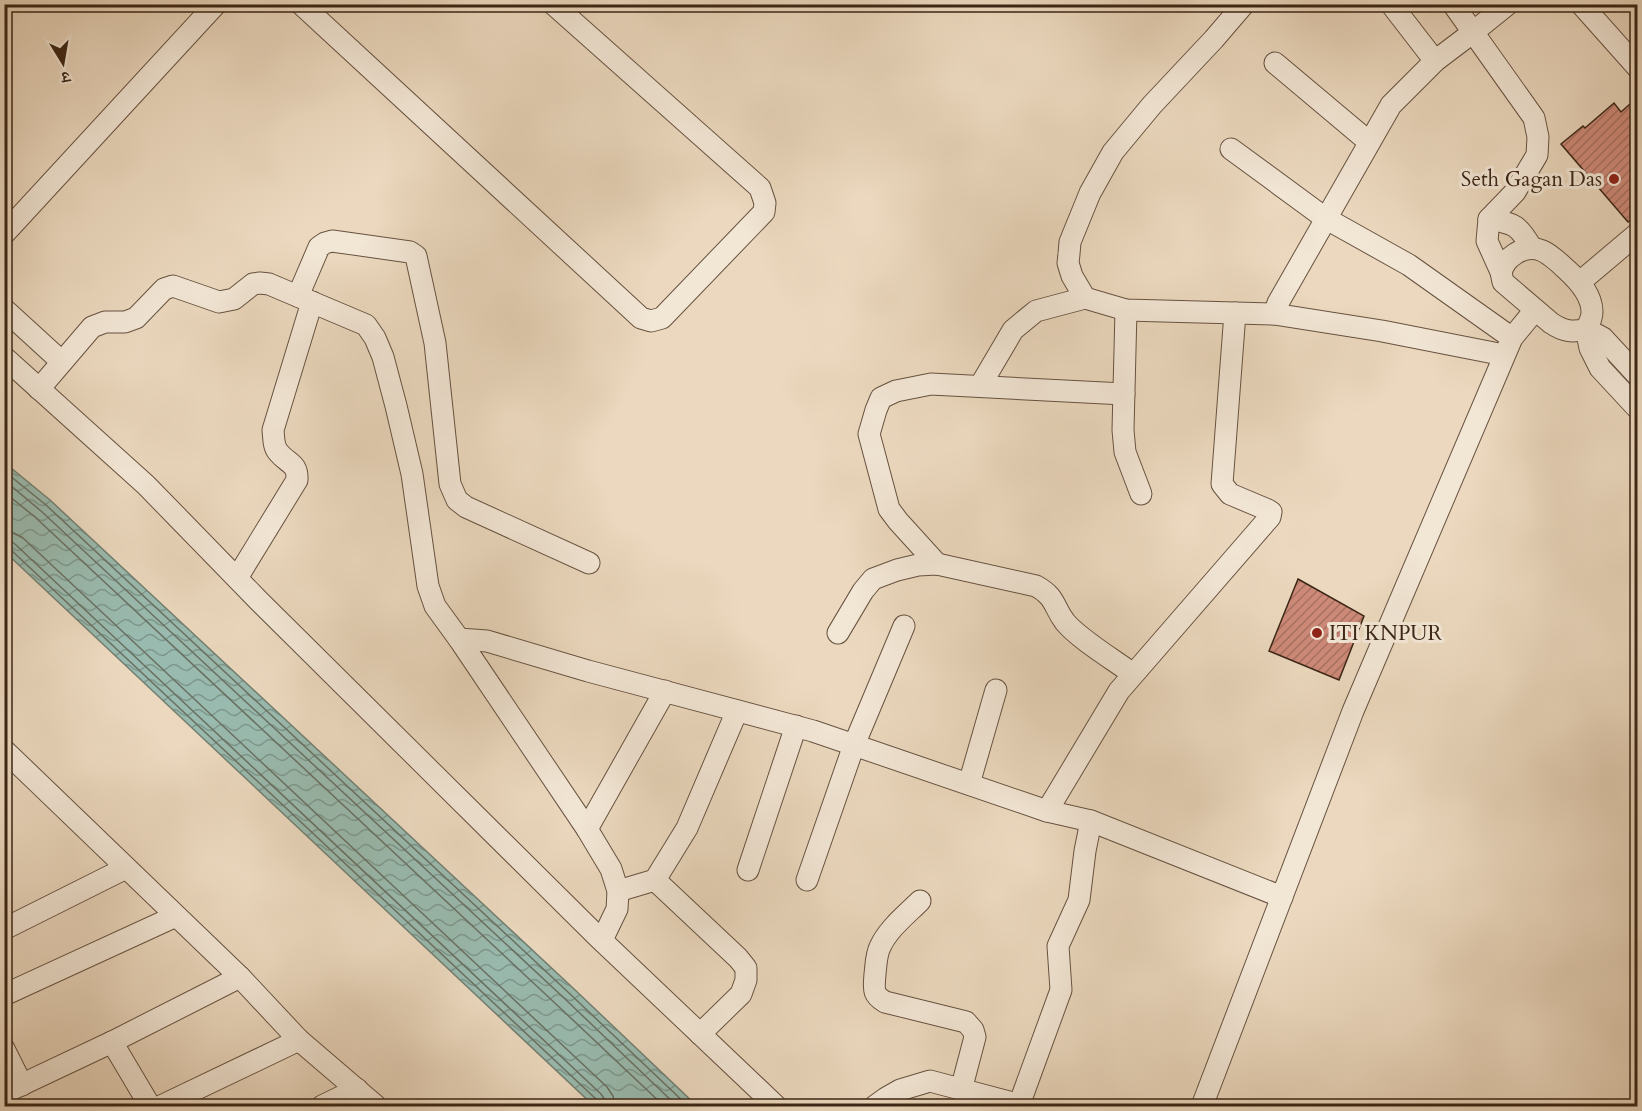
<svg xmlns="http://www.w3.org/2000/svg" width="1642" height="1111" font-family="Cardo,'Noto Serif Devanagari',serif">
  <defs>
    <pattern id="water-waves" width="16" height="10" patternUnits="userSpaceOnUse" patternTransform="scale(1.5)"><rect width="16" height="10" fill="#99baae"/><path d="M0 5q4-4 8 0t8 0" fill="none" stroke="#7e978d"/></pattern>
    <pattern id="building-hatch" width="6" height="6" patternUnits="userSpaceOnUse" patternTransform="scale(1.5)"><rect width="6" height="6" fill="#ce8a79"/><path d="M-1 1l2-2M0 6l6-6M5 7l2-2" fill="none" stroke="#a87162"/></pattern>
  </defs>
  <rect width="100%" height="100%" fill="#ebd8be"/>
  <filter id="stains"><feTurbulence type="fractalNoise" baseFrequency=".00333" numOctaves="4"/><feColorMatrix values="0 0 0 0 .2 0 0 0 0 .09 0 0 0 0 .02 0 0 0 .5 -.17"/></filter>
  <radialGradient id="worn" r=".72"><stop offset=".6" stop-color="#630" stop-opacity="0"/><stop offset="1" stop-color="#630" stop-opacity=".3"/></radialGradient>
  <path fill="url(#water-waves)" stroke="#737f71" stroke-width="1.5" d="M5,463L50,500L573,988L697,1106H594L5,552Z"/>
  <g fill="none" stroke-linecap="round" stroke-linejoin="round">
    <g stroke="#6a7062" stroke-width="1.5">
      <path d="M4,471L46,505L569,993L688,1106"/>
      <path d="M4,480L41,511L564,998L677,1106"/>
      <path d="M4,492L35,517L557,1005L664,1106"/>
      <path d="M4,532L14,533L23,538L607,1087L613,1096L615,1106"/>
      <path d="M4,541H11L16,545L601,1094L605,1100L606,1106"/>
      <path d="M4,548L11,550L596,1099L598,1106"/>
    </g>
  </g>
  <g fill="url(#building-hatch)" stroke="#3b2616" stroke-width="1.5">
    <path d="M1638,97V214L1628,222L1561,144L1583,126L1585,128L1614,103L1621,112Z"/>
    <path d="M1298,579L1364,616L1339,680L1269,651Z"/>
  </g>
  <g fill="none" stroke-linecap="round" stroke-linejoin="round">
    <g stroke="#675240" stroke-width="23">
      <g id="minor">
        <path d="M301,4L641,318L651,321L662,318L764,212L765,203L760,188L553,4"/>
        <path d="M1391,4L1435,61"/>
        <path d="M1453,4L1534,118L1538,137L1537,155L1515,192L1489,219L1487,241L1501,272L1503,282L1551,323C1563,331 1572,333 1586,329L1603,338L1638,376"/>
        <path d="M1581,4L1638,68"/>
        <path d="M1275,63L1369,142"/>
        <path d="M1231,149L1325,218L1409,265L1512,338"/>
        <path d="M1489,219C1514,224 1518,224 1531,247"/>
        <path d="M4,234L216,4"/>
        <path d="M1501,272C1504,264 1507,259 1515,254C1536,240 1551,255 1567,270C1579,281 1592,295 1592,312C1592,319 1589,324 1586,329L1590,348L1600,368L1638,409"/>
        <path d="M1580,282L1638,233"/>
        <path d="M298,296L319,247L325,243L332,241L410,252L416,256L435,343L450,484L457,500L466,507L589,563"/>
        <path d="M1085,298L1072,276L1068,263L1069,254L1070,242L1090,193L1113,152L1152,105L1214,39L1244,4"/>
        <path d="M4,309L62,362"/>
        <path d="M1126,310L1123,430L1125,452L1141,494"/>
        <path d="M1274,314L1278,303L1391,105L1435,61L1472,33L1508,4"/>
        <path d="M4,357L146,485L258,600L598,937L776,1106"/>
        <path d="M980,386L1013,330L1036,311L1085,298L1126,310L1274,314L1382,331L1504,355"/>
        <path d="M39,389L92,327L105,322H125L136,318L164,289L173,286L219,302L234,299L253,284L260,283L269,284L366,325L375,338L383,357L396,406L412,474L428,586L435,606L459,639L587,829L611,869L618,891L617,909L602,940"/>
        <path d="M937,564L898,521L889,509L869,434L876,410L881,398L896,391L931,384L1124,394"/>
        <path d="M237,578L297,480C298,463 288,464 279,453C273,447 274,438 273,430L312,302"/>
        <path d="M838,633L863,591L873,579L897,570L918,565L937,564L1036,586C1056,597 1053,606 1065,622C1079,639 1114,660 1133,674"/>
        <path d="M459,639L487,641L588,671L813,731L1047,811L1091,821L1282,897"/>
        <path d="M4,750L240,977L299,1040L376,1106"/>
        <path d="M969,784L996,690"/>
        <path d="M1047,811L1119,691L1270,517L1271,512L1268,510L1230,494L1222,484L1235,313"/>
        <path d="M587,829L665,691"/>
        <path d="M748,870L796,726"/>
        <path d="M655,880L738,958L746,968V980L741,994L700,1034"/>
        <path d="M807,880L854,745L904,626"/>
        <path d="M618,891L655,880L687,828L737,711"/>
        <path d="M920,901C906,915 888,929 880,947C876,955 876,966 875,974C874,989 872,994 885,1002L966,1022L973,1030L975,1037L961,1090"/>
        <path d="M4,929L126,868"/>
        <path d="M4,995L176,916"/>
        <path d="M112,1042L150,1106"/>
        <path d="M4,1049L22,1085"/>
        <path d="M4,1093L112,1042L240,977"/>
        <path d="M1019,1105L1061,990L1058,946L1079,900L1085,851L1091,821"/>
        <path d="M161,1106L299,1040"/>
        <path d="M322,1106L357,1089"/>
        <path d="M875,1106L886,1098L900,1090L930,1081L1024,1106"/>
        <path d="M1202,1106L1353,711L1512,338L1535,310"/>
      </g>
    </g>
    <use href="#minor" stroke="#f2e6d5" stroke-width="21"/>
  </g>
  <g fill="#8f2418" stroke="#f2e6d5" stroke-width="2">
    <circle cx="1614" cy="179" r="6"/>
    <circle cx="1317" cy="633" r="6"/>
  </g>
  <g text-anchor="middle" stroke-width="6" stroke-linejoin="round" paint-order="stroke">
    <g font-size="21" fill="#3b2616" stroke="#f2e6d5" text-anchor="end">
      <text x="1602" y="186">Seth Gagan Das</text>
      <text x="1329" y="640" text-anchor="start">ITI KNPUR</text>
    </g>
  </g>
  <rect width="1642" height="1111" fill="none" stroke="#ebd8be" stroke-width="24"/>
  <rect x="6" y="6" width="1630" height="1099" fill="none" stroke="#3b2616" stroke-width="3"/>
  <rect x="12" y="12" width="1618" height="1087" fill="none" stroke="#3b2616" stroke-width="1.5"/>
  <g transform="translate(63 63) rotate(169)" stroke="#f2e6d5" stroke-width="4.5" paint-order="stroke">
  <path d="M0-4.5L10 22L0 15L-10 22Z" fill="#3b2616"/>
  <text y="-9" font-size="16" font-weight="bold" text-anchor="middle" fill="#3b2616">उ</text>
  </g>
  <rect width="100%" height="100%" filter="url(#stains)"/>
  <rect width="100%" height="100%" fill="url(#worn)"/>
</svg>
